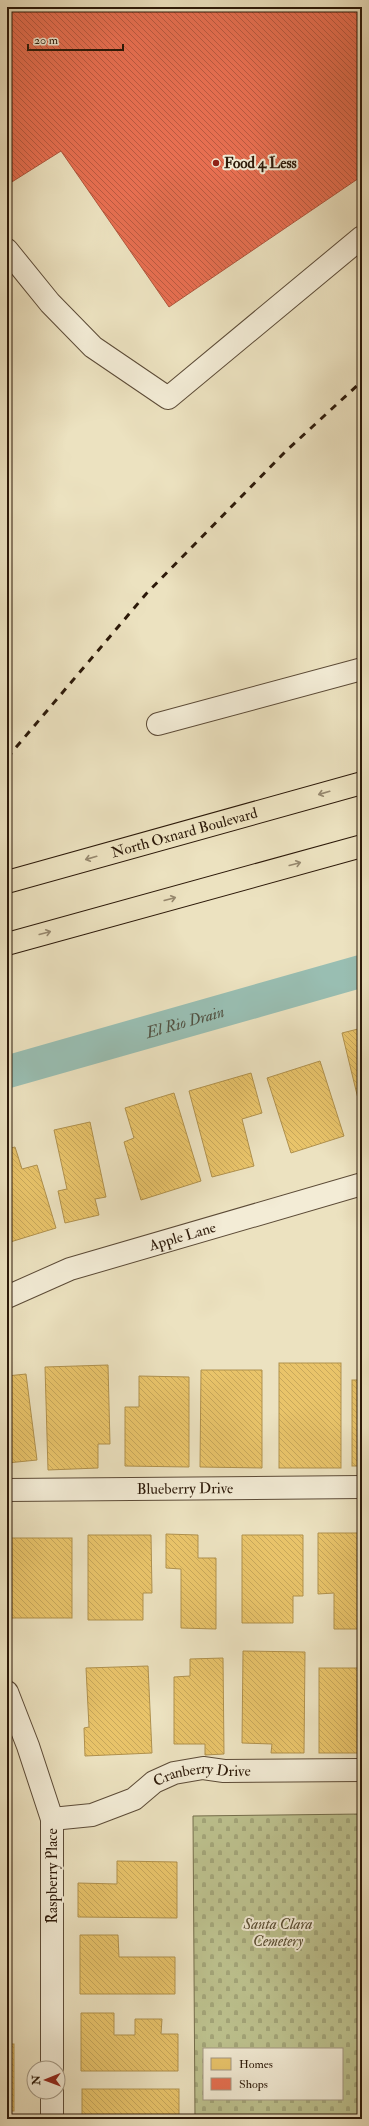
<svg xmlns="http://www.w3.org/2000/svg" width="369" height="2126" font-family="'IM FELL Double Pica',serif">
  <defs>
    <pattern id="cemetery-stones" width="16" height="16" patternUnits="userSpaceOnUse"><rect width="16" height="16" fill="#bdc28f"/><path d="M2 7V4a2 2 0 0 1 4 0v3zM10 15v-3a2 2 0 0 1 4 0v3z" fill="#a3a67a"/></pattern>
    <pattern id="homes-back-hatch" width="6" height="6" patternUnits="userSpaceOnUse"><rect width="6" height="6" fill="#e9c46a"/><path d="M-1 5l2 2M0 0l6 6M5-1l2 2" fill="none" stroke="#c8a85b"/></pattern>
    <pattern id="shops-back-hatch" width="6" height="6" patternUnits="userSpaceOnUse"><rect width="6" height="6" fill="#e76f51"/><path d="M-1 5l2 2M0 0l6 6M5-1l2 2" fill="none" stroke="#bb5a41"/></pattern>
  </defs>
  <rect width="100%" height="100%" fill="#ece2c0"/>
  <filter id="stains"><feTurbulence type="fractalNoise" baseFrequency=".005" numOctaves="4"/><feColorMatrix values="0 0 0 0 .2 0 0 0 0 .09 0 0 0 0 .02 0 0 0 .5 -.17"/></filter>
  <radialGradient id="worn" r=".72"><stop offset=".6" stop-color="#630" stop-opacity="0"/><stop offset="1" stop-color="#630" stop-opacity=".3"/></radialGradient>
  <path fill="url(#cemetery-stones)" stroke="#746e4c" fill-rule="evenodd" d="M362,1814V2119H195L193,1816ZM204,2049H342V2099H204Z"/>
  <g fill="url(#homes-back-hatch)" stroke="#b0914d">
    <path d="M362,1028V1115L342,1033Z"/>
    <path d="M320,1061L344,1136L291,1153L267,1078Z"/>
    <path d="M251,1073L262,1113L242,1119L254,1166L212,1177L189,1091Z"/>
    <path d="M174,1093L201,1181L141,1200L124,1142L134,1138L125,1108Z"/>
    <path d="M90,1122L106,1197L95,1199L99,1215L65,1223L58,1191L67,1189L54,1130Z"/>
    <path d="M15,1147L22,1169L37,1165L56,1228L7,1243V1149Z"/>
    <rect x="279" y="1363" width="62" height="105"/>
    <path d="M108,1365L110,1444H98V1468L48,1470L45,1367Z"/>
    <path d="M201,1370H262V1468L200,1467Z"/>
    <path d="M26,1374L37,1460L7,1463V1376Z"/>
    <path d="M139,1376L189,1377V1467L125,1466V1407H139Z"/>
    <rect x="352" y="1380" width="10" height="86"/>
    <path d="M318,1533H362V1629H334V1593L318,1594Z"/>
    <path d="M166,1534L198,1535V1558H216V1629L181,1628V1569L166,1568Z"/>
    <path d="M88,1535H151L152,1593H143V1620H88Z"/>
    <path d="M242,1535H303V1596H293V1623H242Z"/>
    <rect x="7" y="1538" width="65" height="80"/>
    <path d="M243,1651L305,1652L304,1753H271L272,1744L242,1743Z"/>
    <path d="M223,1658L224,1754L205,1755V1744H174V1677L190,1676V1659Z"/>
    <path d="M148,1666L152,1753L85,1756L84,1728L89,1727L86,1668Z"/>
    <rect x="319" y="1668" width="43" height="85"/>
    <path d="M117,1861L177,1862V1918L78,1917V1883L117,1884Z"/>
    <path d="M80,1935H118L119,1957H175V1994H80Z"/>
    <path d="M81,2013H114V2035H135V2019H162L161,2034H178V2071H81Z"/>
    <rect x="7" y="2044" width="7" height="67"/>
    <rect x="82" y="2089" width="97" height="30"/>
  </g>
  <path fill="url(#shops-back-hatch)" stroke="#af553b" d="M7,7H362V176L169,307L61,151L7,185Z"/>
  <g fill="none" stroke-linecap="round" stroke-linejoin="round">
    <path stroke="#99beb2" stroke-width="33" id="s1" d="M7,1072L362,971"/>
    <g stroke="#5c4b37" stroke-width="24">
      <g id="minor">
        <path d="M7,250L50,303L93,347L168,398L362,237"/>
        <path d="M158,724L362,669"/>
        <path id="s2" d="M7,1297L70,1269L362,1184"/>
        <path id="s3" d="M7,1490L362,1487"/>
        <path d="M7,1692L28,1746L52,1819V2068"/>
        <path id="s4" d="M52,1819L92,1815L134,1799L154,1782L174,1773L203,1768L224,1771L362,1770"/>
        <path d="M52,2092V2119"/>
      </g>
    </g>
    <g stroke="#2c1909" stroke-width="24">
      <g id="major">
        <path id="s5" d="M7,882L362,783"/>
        <path d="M7,944L362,846"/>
      </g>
    </g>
    <use href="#minor" stroke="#f3ecd6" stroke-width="22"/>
    <use href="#major" stroke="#ece2c0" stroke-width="22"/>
    <path stroke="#2c1909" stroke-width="3" stroke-dasharray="7 7" stroke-linecap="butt" d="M7,758L146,594L285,452L362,381"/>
  </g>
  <defs><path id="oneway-shaft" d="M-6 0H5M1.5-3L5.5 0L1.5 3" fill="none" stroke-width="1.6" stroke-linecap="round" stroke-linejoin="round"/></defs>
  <g stroke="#96886e">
    <use href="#oneway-shaft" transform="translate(324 793) rotate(164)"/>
    <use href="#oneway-shaft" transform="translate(91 858) rotate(164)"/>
    <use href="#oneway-shaft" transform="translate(295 864) rotate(-15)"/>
    <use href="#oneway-shaft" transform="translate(170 899) rotate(-15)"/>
    <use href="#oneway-shaft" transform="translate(45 933) rotate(-15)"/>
  </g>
  <circle fill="#8f2418" stroke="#f3ecd6" stroke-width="1.5" cx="216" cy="163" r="4"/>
  <g text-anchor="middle" stroke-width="4" stroke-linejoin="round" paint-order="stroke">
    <g font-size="15" font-weight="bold" fill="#2c1909" stroke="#f3ecd6" text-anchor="start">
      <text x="224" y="168">Food 4 Less</text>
    </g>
    <g font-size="15" fill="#2c1909" stroke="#f3ecd6">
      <text dy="5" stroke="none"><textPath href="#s5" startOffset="184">North Oxnard Boulevard</textPath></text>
      <text dy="5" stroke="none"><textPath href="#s2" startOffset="186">Apple Lane</textPath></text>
      <text dy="5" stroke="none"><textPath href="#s3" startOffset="178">Blueberry Drive</textPath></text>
      <text dy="5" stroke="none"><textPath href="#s4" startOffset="161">Cranberry Drive</textPath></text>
      <text transform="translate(52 1876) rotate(-90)" y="5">Raspberry Place</text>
    </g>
    <g font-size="15" font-style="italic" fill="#584c31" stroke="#f3ecd6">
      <text x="278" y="1929">Santa Clara<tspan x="278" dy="17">Cemetery</tspan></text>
    </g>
    <g font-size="16" font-style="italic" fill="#525344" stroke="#f3ecd6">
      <text dy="6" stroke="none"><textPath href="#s1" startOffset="185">El Rio Drain</textPath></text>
    </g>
  </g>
  <rect width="369" height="2126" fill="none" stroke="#ece2c0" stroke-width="24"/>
  <rect x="8" y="8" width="353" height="2110" fill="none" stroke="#2c1909" stroke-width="2"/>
  <rect x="12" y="12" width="345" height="2102" fill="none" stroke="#2c1909"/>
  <rect x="203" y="2048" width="140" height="52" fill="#f3ecd6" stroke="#a39884"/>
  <rect x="211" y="2058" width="20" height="12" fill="#e9c46a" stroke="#a39884"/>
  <text x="239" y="2068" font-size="12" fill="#2c1909">Homes</text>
  <rect x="211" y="2078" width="20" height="12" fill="#e76f51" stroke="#a39884"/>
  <text x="239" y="2088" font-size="12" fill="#2c1909">Shops</text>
  <g transform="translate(46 2080) rotate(269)"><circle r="19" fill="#f3ecd6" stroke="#a39884"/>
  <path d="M0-3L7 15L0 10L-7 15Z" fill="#8f2418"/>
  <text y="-6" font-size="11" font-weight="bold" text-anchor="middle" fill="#2c1909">N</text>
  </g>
  <path d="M28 44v6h95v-6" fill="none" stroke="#2c1909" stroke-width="2"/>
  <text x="34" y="44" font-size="12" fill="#2c1909" stroke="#f3ecd6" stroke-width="3" paint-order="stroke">20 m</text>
  <rect width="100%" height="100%" filter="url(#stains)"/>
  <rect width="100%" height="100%" fill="url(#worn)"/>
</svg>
